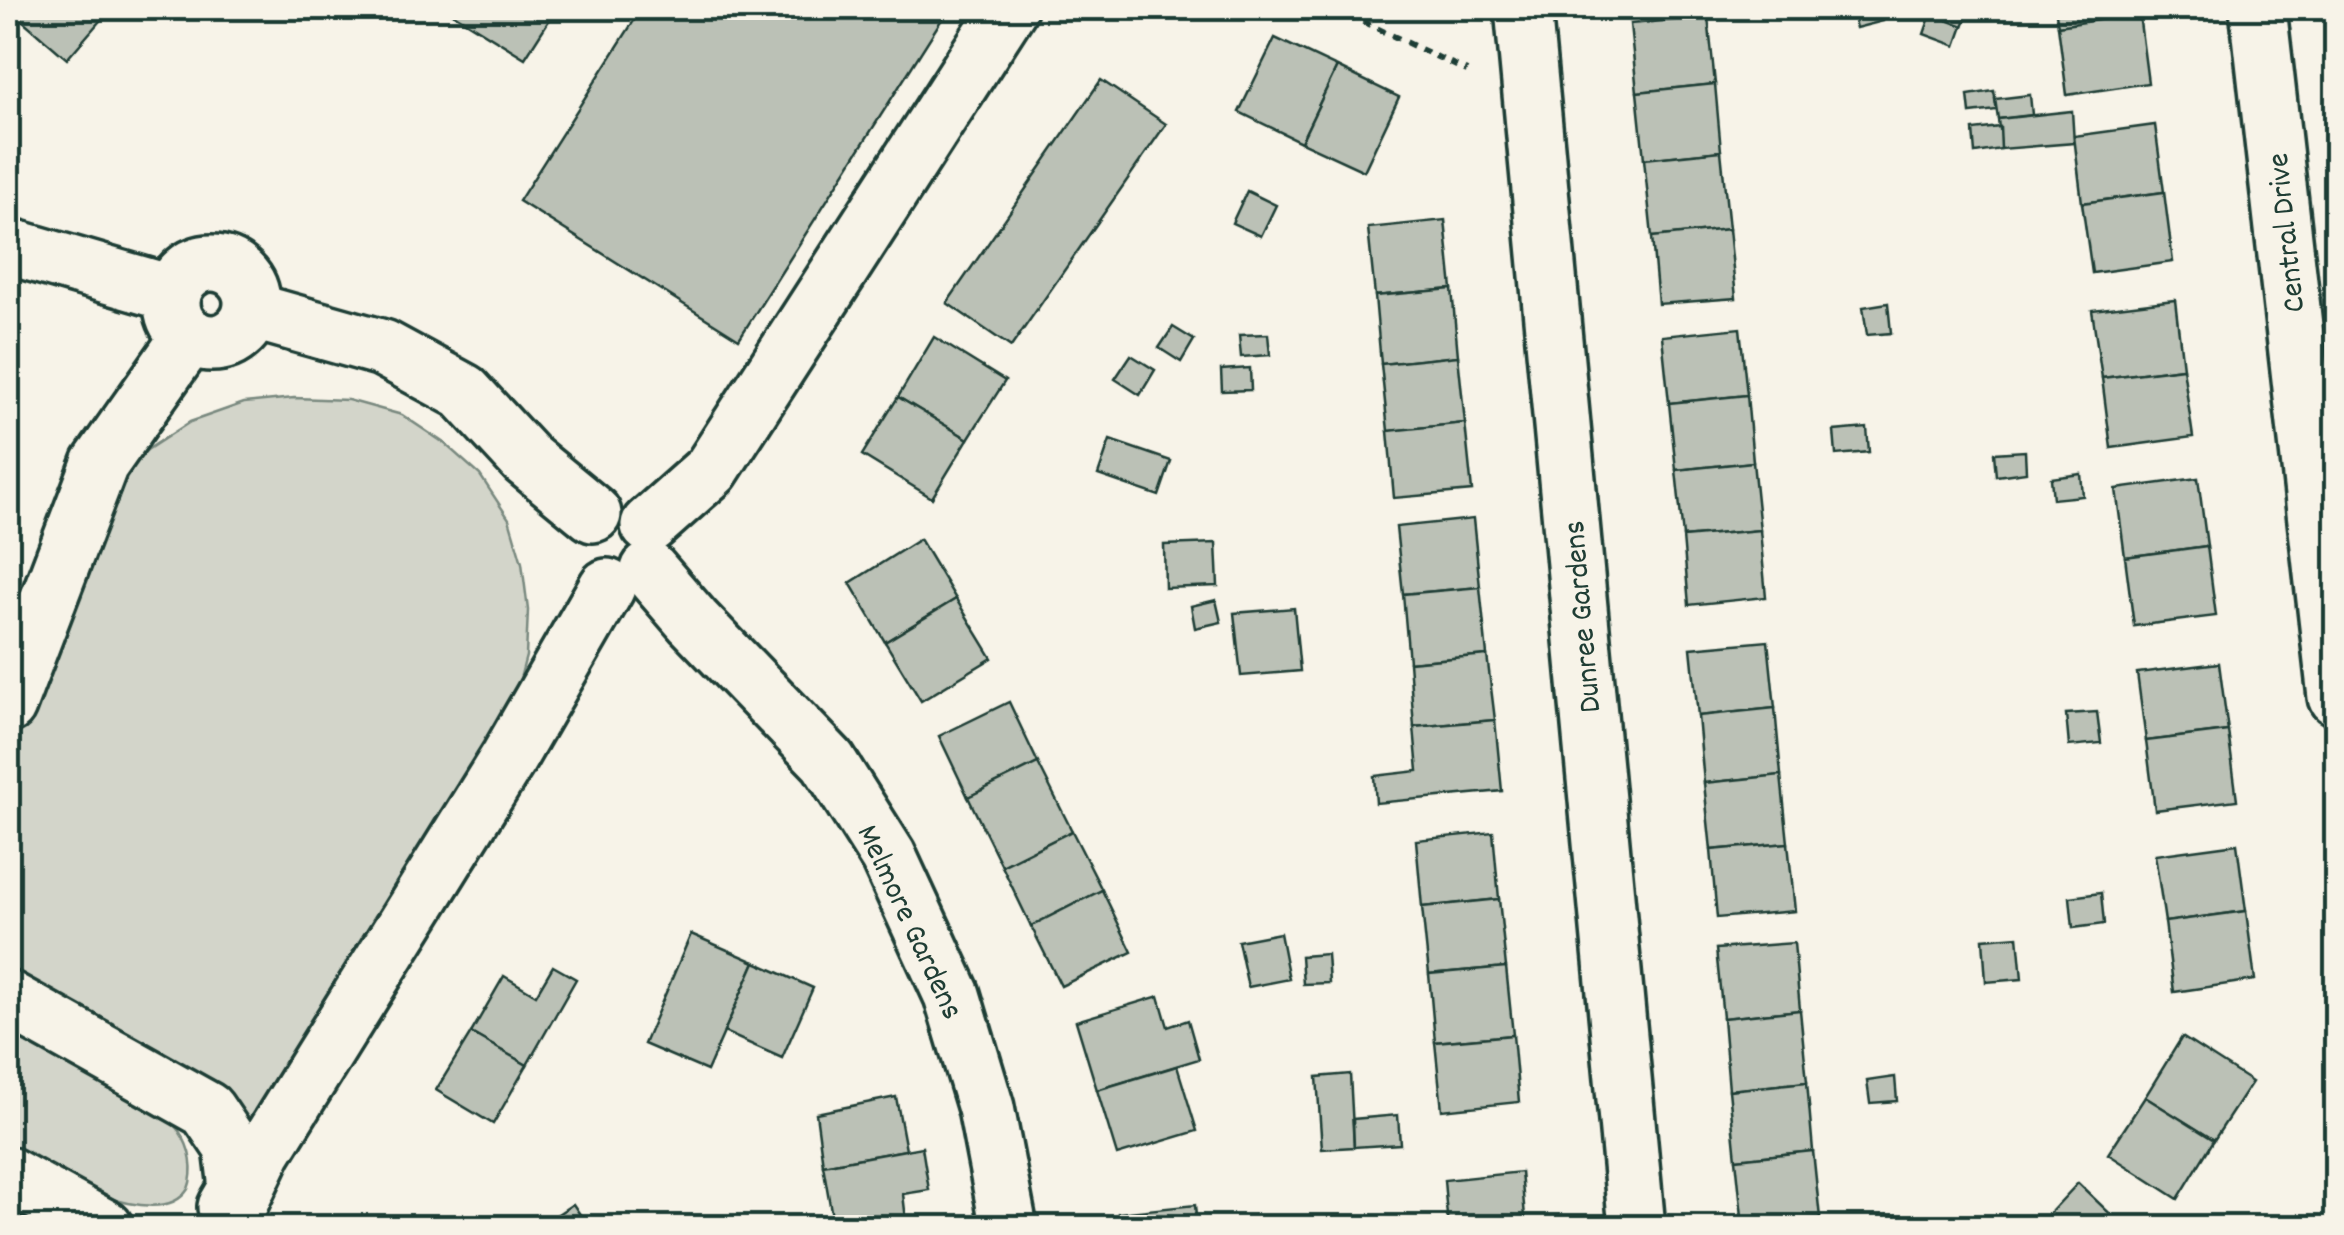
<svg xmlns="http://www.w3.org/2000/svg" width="2344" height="1235" font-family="Dekko,sans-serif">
  <rect width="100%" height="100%" fill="#f7f3e8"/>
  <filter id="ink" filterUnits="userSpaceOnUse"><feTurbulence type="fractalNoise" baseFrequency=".01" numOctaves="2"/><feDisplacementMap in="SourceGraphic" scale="20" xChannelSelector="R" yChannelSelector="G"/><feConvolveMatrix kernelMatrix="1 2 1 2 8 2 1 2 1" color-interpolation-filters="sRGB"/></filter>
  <g filter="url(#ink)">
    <g fill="#d3d5ca" stroke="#79897f" stroke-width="2.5">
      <path d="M294,398L348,400L402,415L444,443L480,475L509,519L522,563L528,610L526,656L503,743L253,1121L224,1100L8,977V744L86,536L110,486L147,450L190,422L244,403Z"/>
      <path d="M8,1028C45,1049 157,1102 179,1131C191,1148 195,1171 188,1189C159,1235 46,1173 8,1151Z"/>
      <path d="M8,1201L51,1227H8Z"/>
    </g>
    <g fill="#bbc1b6" stroke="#1f3d34" stroke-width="2.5">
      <path d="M8,8H111L67,59Z"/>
      <path d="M444,8H557L525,58Z"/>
      <path d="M642,8H949L739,339L519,201Z"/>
      <path d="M1851,8H1880L1883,21L1856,28Z"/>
      <path d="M1934,8H1971L1963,26L1931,14Z"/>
      <path d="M2055,8H2138L2139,14L2058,26Z"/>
      <path d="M1931,14L1963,26L1956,46L1924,34Z"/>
      <path d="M2139,14L2148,83L2067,95L2058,26Z"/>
      <path d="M1708,17L1715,84L1637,92L1630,24Z"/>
      <path d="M1275,38L1337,67L1301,142L1239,112Z"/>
      <path d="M1337,67L1399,97L1364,171L1301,142Z"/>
      <path d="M1101,80L1166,124L1011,347L947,303Z"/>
      <path d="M1715,84L1721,151L1644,159L1637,92Z"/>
      <path d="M1994,91L1997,110L1970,113L1968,95Z"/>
      <path d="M2030,95L2032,115L1998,119L1995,99Z"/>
      <path d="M2072,111L2074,143L2001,149L1998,119Z"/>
      <path d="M2155,125L2164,192L2082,203L2074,136Z"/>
      <path d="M2000,127L2001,149L1975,153L1973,130Z"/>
      <path d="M1721,151L1729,229L1652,237L1644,159Z"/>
      <path d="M1247,191L1276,205L1261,236L1232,223Z"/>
      <path d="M2164,192L2173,262L2092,273L2082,203Z"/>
      <path d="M1445,220L1452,289L1375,296L1368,228Z"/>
      <path d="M1729,229L1736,298L1658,304L1652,237Z"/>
      <path d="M1452,289L1458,356L1381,364L1375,296Z"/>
      <path d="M2175,300L2183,368L2102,378L2092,310Z"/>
      <path d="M1888,303L1891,333L1867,335L1863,307Z"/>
      <path d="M1173,327L1194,340L1181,362L1159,348Z"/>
      <path d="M1740,328L1747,395L1669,403L1662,336Z"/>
      <path d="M1268,334L1270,355L1241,357L1239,335Z"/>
      <path d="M934,337L1005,381L968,439L898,397Z"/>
      <path d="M1131,355L1155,370L1140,395L1115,379Z"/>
      <path d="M1458,356L1465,423L1388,431L1381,364Z"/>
      <path d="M1250,368L1251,390L1222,391L1221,370Z"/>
      <path d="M2183,368L2193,437L2111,448L2102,378Z"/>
      <path d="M1747,395L1753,462L1676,470L1669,403Z"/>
      <path d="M898,397L968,439L932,498L862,455Z"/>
      <path d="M1465,423L1472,491L1394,498L1388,431Z"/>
      <path d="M1867,428L1869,452L1836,455L1834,431Z"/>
      <path d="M1110,440L1171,461L1159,496L1098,475Z"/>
      <path d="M2025,451L2026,472L1996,476L1994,453Z"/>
      <path d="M1753,462L1760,530L1683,537L1676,470Z"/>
      <path d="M2081,474L2083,496L2053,499L2051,478Z"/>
      <path d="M2198,478L2207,546L2125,557L2116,489Z"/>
      <path d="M1473,519L1480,587L1403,594L1396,527Z"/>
      <path d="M1760,530L1766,597L1689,605L1683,537Z"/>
      <path d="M920,539L956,599L885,642L850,583Z"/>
      <path d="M1216,543L1218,586L1165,588L1164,545Z"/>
      <path d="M2207,546L2216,616L2134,626L2125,557Z"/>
      <path d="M1480,587L1487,655L1409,662L1403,594Z"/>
      <path d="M956,599L992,658L921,701L885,642Z"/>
      <path d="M1216,600L1221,622L1195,628L1191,606Z"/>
      <path d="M1294,608L1300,671L1241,676L1234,613Z"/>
      <path d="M1768,641L1775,708L1698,716L1691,648Z"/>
      <path d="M1487,655L1495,720L1414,727L1409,662Z"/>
      <path d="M2219,663L2228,731L2146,741L2137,673Z"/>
      <path d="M1009,702L1038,763L968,797L939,736Z"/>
      <path d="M1775,708L1781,775L1704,783L1698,716Z"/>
      <path d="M2097,712L2101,743L2069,746L2066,714Z"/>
      <path d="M1495,720L1502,791L1376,803L1374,776L1418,771L1414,727Z"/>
      <path d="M2228,731L2237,800L2155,810L2146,741Z"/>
      <path d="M1038,763L1072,831L1002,866L968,797Z"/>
      <path d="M1781,775L1788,843L1711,850L1704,783Z"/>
      <path d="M1072,831L1102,890L1031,926L1002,866Z"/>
      <path d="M1493,832L1499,899L1422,907L1416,840Z"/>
      <path d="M1788,843L1795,911L1717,918L1711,850Z"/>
      <path d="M2237,844L2246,911L2165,922L2155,855Z"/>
      <path d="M1102,890L1132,952L1061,986L1031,926Z"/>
      <path d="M2101,893L2104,924L2073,928L2070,897Z"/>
      <path d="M1499,899L1506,967L1429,974L1422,907Z"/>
      <path d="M2246,911L2255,980L2174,992L2165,922Z"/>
      <path d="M1280,933L1289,979L1248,987L1238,941Z"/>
      <path d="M691,934L755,962L707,1071L644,1044Z"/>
      <path d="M2018,936L2022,979L1986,982L1983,939Z"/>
      <path d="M1794,943L1800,1010L1723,1018L1716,949Z"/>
      <path d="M1327,954L1329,983L1303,984L1301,956Z"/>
      <path d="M755,962L813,988L782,1058L724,1032Z"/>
      <path d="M553,966L576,979L527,1065L471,1033L504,976L536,995Z"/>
      <path d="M1506,967L1513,1035L1435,1042L1429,974Z"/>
      <path d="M1159,996L1168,1027L1188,1020L1199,1059L1097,1090L1076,1021Z"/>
      <path d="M1800,1010L1807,1082L1729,1090L1723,1018Z"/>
      <path d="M471,1033L527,1065L493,1124L436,1090Z"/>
      <path d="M1513,1035L1519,1102L1442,1110L1435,1042Z"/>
      <path d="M2182,1037L2252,1082L2214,1140L2145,1097Z"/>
      <path d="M1177,1066L1197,1131L1117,1155L1097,1090Z"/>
      <path d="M1350,1074L1354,1147L1322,1149L1317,1077Z"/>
      <path d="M1895,1077L1897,1101L1870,1103L1867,1081Z"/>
      <path d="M1807,1082L1813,1151L1736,1159L1729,1090Z"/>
      <path d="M896,1097L906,1150L823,1165L816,1113Z"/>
      <path d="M2145,1097L2214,1140L2178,1199L2108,1154Z"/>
      <path d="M1398,1115L1400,1144L1354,1147L1353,1119Z"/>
      <path d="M922,1147L929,1190L903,1194L907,1228H834L823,1165Z"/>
      <path d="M1813,1151L1820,1218L1743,1226L1736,1159Z"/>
      <path d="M1521,1172L1526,1228H1448L1444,1180Z"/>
      <path d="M2078,1183L2125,1228H2036Z"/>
      <path d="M573,1204L589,1228H541L540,1226Z"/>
      <path d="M1195,1205L1197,1228H1119L1118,1213Z"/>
    </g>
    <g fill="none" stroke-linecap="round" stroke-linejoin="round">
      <g stroke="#1f3d34" stroke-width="62">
        <g id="minor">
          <path d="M1523,8L1637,1228"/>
          <path d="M2258,8L2336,697"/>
          <path d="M8,246L173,294"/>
          <circle cx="212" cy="303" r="40"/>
          <path d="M252,311L383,348L464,392L526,459L593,514"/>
          <path d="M649,525L711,470L1009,8"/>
          <path d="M649,570L693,621L828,761L888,856L952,995L986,1108L1009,1228"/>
          <path d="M8,705L100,464L190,336"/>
          <path d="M8,999L207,1110L232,1147L237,1188L226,1207"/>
          <path d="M8,1175L105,1228"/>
          <path d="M228,1228L264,1151L509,757L607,587"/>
        </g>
      </g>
      <path stroke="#1f3d34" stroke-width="6" stroke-dasharray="8 8" stroke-linecap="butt" d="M1334,8L1467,71"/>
      <use href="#minor" stroke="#f7f3e8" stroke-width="55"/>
    </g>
  </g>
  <g text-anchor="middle" stroke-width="9" stroke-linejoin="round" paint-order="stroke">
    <g font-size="32" fill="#1f3d34" stroke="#f7f3e8">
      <text transform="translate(2284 233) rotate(-96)" y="11">Central Drive</text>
      <text transform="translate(1580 617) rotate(-95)" y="11">Dunree Gardens</text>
      <text transform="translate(912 921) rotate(65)" y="11">Melmore Gardens</text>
    </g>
  </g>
  <rect width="2344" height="1235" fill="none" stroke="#f7f3e8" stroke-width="40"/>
  <rect x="20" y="20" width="2304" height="1195" fill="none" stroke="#1f3d34" stroke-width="4" filter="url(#ink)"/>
</svg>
